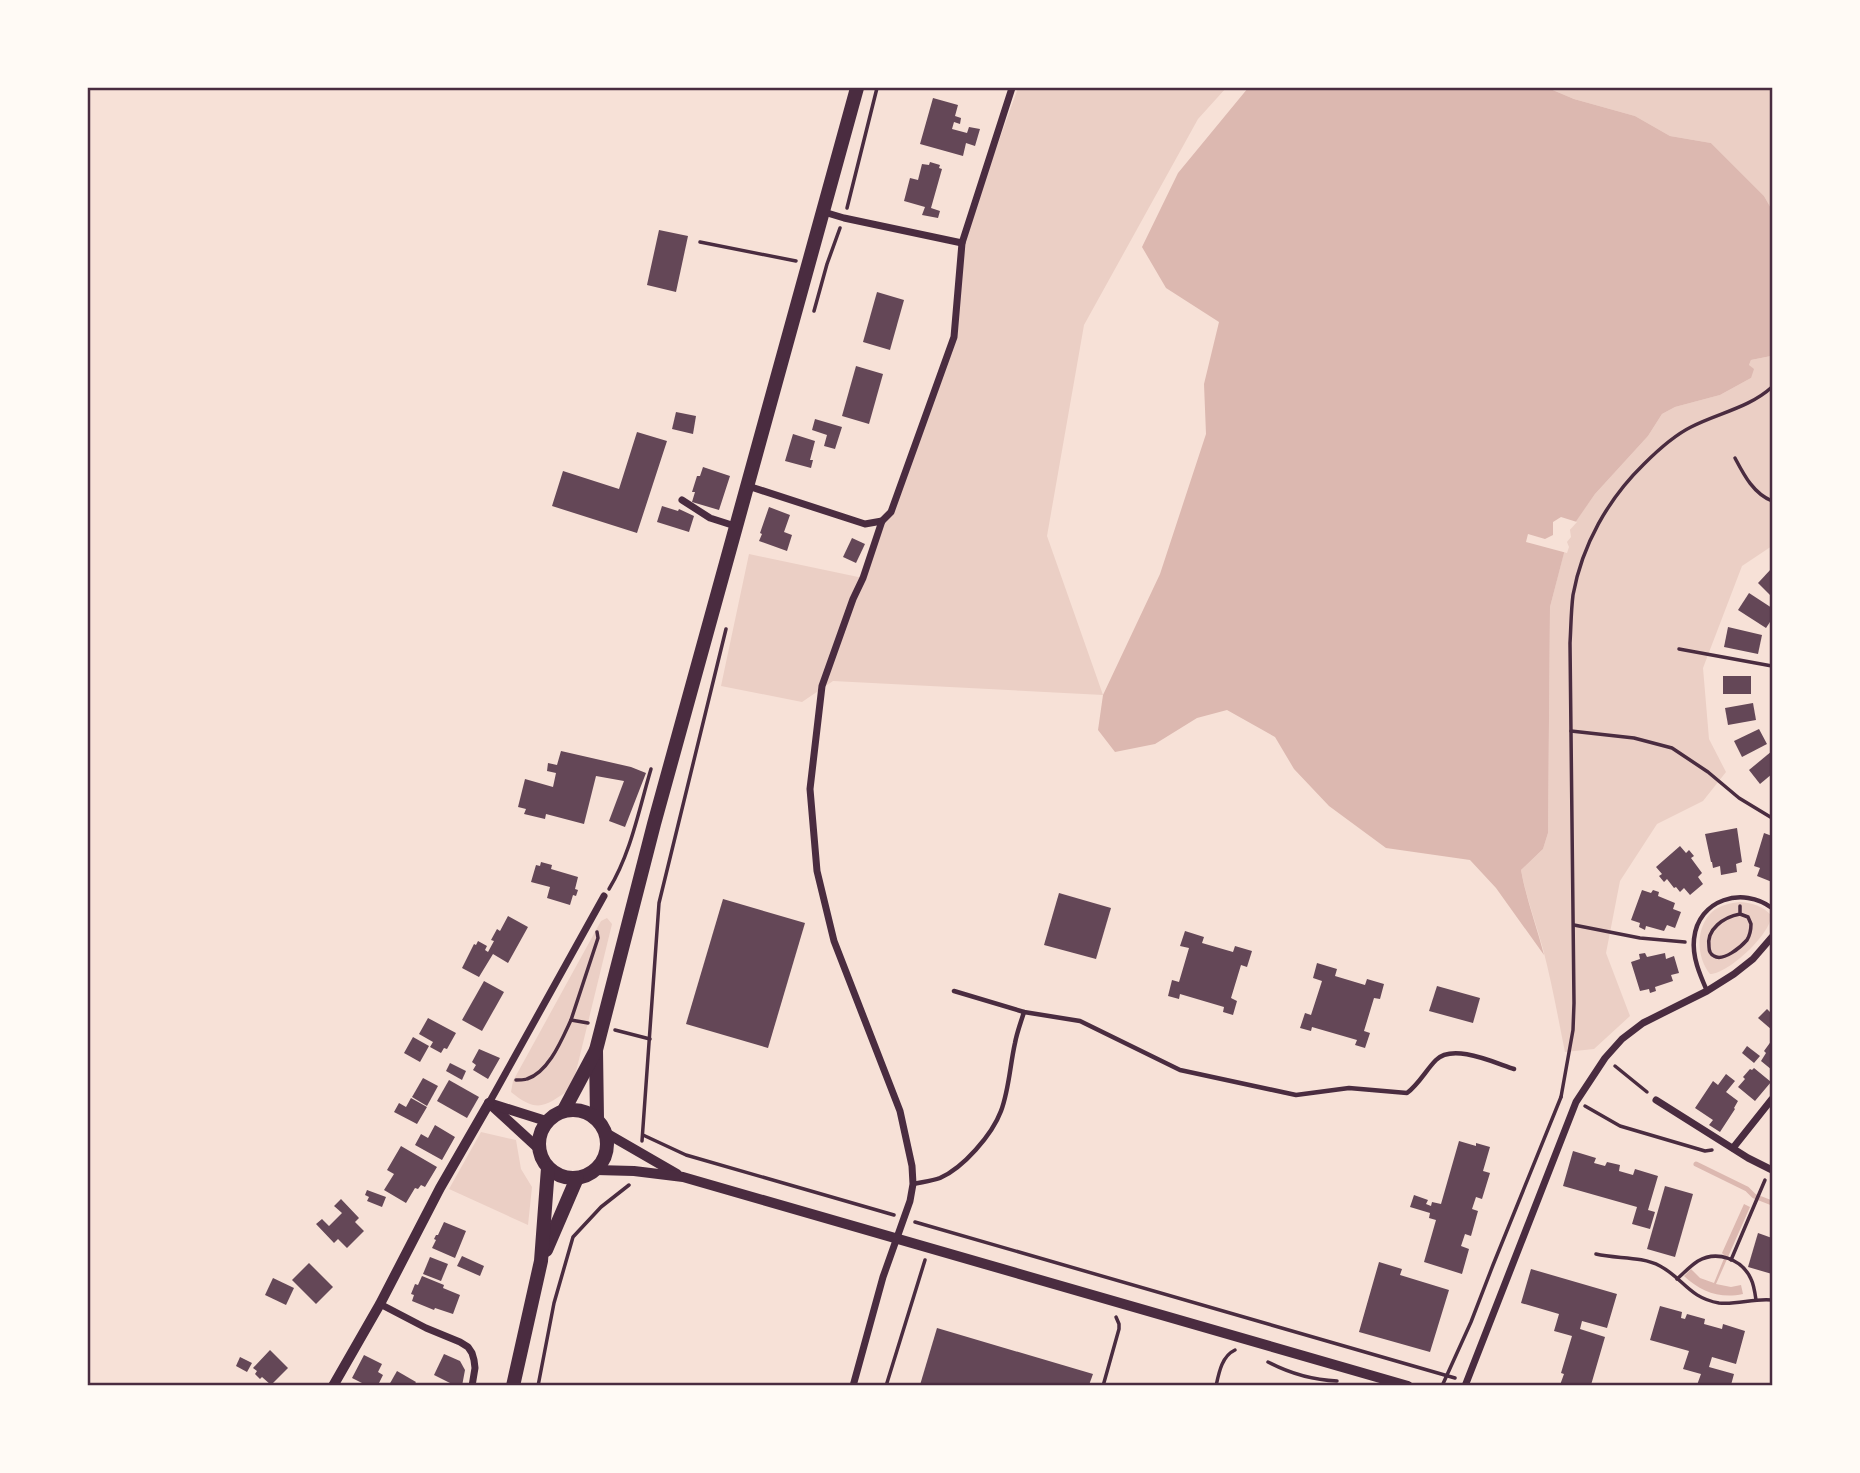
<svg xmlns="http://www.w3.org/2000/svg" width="1860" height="1473" font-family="'Noto Sans',sans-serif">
  <rect width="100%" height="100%" fill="#f7e1d7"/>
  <g fill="#ebcfc5">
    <path d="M1018,88H1226L1198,119L1084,325L1047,536L1103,695L833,681L802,702L721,686L749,554L863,578L958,331L961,245Z"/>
    <path d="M1548,88H1772V210L1764,196L1711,143L1670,136L1635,116L1574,99Z"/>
    <path d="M1772,353V546L1742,566L1703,668L1709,739L1726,772L1703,801L1657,824L1620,881L1606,953L1630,1016L1594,1049L1565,1052C1558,1018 1552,983 1543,949C1536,923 1526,897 1521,870L1543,849L1548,833L1550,607L1570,529L1595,494L1648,436L1662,414L1675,407L1720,395L1751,378L1749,365L1751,360L1771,356Z"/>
    <path d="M1740,902C1753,903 1762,906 1771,915C1772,933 1728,974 1710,974C1696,957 1695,927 1713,911C1721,905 1730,903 1740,902Z"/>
    <path d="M607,918L612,924L572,1088C546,1105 539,1115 511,1092L513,1081L601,921Z"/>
    <path d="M481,1132L516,1140L521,1169L532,1187L528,1225L449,1189Z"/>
  </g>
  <g fill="#dcb8b0">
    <path d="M1248,88H1548L1574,99L1635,116L1670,136L1711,143L1764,196L1772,210V353L1771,356L1751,360L1749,365L1754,369L1751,378L1720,395L1675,407L1662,414L1648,436L1595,494L1570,530L1550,607L1548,833L1543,849L1521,870C1526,899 1537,927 1544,955L1496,888L1470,860L1386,848L1329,806L1294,769L1275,737L1227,710L1197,718L1155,744L1115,752L1098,730L1103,695L1160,574L1206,434L1204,384L1219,322L1166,288L1142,247L1178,173Z"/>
    <path d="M1744,1204L1750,1207L1716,1284L1731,1287L1741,1285L1743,1294C1720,1299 1701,1292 1684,1276L1691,1269L1700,1278L1714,1283L1725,1256L1722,1253Z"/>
  </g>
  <path fill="#f7e1d7" d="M1561,517L1577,522L1570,530L1571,537L1567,542L1569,547L1567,553L1526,542L1528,534L1545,539L1553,535V522Z"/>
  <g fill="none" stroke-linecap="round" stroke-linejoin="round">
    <path stroke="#dcb8b0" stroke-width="5" d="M1696,1164L1747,1189L1754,1196L1772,1203"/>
  </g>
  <g fill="#644757">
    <path d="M933,98L958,105L955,116L961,118L960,124L954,122L952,129L967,133L969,127L980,129L975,146L966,143L963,156L920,144Z"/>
    <path d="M930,162L940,165L939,168L942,169L931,208L940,211L938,218L922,215L925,207L904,201L910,178L918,180L922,164L929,165Z"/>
    <path d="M659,230L688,236L676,292L647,285Z"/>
    <path d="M877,292L904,300L890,350L863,342Z"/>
    <path d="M856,366L883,374L869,424L842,416Z"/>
    <path d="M676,412L696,416L693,434L672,429Z"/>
    <path d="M815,419L842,427L835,449L824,446L827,435L812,430Z"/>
    <path d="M637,432L667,441L637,533L552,506L563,471L619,489Z"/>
    <path d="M793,434L815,441L810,460H813L811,468L785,461Z"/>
    <path d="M703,467L730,476L719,510L692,502L695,492H692L697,476H700Z"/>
    <path d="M662,506L678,511L679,509L694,516L689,532L657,522Z"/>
    <path d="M769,507L790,515L784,532L792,535L787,551L759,541L762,534L760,533Z"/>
    <path d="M852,538L865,544L856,563L843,557Z"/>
    <path d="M1772,568V597L1758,583Z"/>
    <path d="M1749,593L1772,608V619L1766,628L1738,610Z"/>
    <path d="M1728,627L1762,635L1758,654L1724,647Z"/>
    <rect x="1723" y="676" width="28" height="18"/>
    <path d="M1753,703L1756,720L1728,725L1725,708Z"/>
    <path d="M1759,729L1767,744L1742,757L1734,741Z"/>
    <path d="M561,751L631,767L646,773L625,827L609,821L624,781L596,776L584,824L546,814L545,819L524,814L526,809L518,807L525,779L553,787L556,773L547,771L548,763L557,765Z"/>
    <path d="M1772,751V774L1760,784L1749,770Z"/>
    <path d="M1737,828L1742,862L1736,864L1737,872L1721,875L1720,866L1713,868L1712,862H1711L1705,834Z"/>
    <path d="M1764,833L1772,836V882L1757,876L1760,868L1754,866Z"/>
    <path d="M1680,846L1686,853L1689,850L1694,856L1691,858L1702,873L1698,877L1703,884L1690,895L1684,888L1680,892L1676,887L1674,888L1667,879L1664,882L1659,876L1662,874L1656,867Z"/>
    <path d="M541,862L552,865L551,869L578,877L575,889L578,890L576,896L573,895L570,905L547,898L550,887L531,882L536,865L540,866Z"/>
    <path d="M1642,890L1651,893L1653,890L1659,892L1658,896L1675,903L1673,909L1681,912L1675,928L1667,925L1664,931L1646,926L1645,930L1639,927L1640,923L1631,920Z"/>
    <path d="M1059,893L1111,908L1096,959L1044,945Z"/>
    <path d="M723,899L805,923L768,1048L686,1024Z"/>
    <path d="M508,916L528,927L508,963L493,954L479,977L462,968L474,944L476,945L478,941L487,946L485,950L488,952L494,941L491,940L497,929L500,931Z"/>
    <path d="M1185,931L1204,937L1202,943L1233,952L1235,946L1252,951L1247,967L1241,965L1231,998L1237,1001L1233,1015L1223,1012L1224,1007L1180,994L1179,999L1168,996L1172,980L1179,982L1189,948L1180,946Z"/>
    <path d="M1645,953L1647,957L1665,953L1666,959L1674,956L1679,973L1671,975L1673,981L1655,987L1656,991L1650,993L1649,989L1640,991L1631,962L1640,959L1639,954Z"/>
    <path d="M1317,963L1337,969L1335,976L1365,985L1367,979L1384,984L1380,999L1374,998L1364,1031L1370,1033L1365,1048L1355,1045L1357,1040L1312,1027L1311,1031L1300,1028L1305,1013L1311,1015L1322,981L1313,978Z"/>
    <path d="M484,981L504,992L482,1031L462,1020Z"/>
    <path d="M1437,986L1480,998L1473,1023L1429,1011Z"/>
    <path d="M1767,1009L1772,1014V1030L1758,1018Z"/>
    <path d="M428,1018L456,1033L447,1049L444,1048L441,1053L430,1047L433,1042L419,1034Z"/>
    <path d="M413,1037L429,1046L420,1062L404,1053Z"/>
    <path d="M1772,1040V1070L1761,1061L1766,1053L1764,1051Z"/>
    <path d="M1747,1046L1760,1056L1754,1063L1742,1053Z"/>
    <path d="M479,1049L500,1058L488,1079L473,1070L476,1065L472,1062Z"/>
    <path d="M450,1063L466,1071L462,1080L446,1071Z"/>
    <path d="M1754,1068L1771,1082L1755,1101L1738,1087L1745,1079L1743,1077L1750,1069L1752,1070Z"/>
    <path d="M1726,1074L1735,1081L1726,1092L1738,1101L1734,1108L1735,1109L1720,1132L1709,1125L1713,1120L1695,1108L1713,1081L1718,1085Z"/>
    <path d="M423,1078L438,1086L427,1106L412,1097Z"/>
    <path d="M449,1080L479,1097L467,1118L437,1101Z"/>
    <path d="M411,1098L427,1107L417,1124L394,1112L399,1103L406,1107Z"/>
    <path d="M435,1125L455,1137L442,1160L415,1145L421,1134L428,1138Z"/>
    <path d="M1459,1141L1476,1146V1143L1490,1147L1483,1171L1490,1173L1482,1199L1476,1197L1472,1209L1478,1211L1471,1236L1465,1234L1461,1246L1469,1249L1462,1274L1424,1262L1436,1220L1429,1218L1430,1213L1410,1207L1414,1195L1428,1200L1426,1204L1431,1206L1432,1202L1441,1204Z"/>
    <path d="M401,1146L437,1167L425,1187L421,1185L418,1189L415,1188L406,1203L384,1190L394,1174L387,1170Z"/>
    <path d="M1573,1151L1596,1158L1594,1163L1605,1166L1607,1162L1620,1165L1619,1171L1633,1175L1635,1169L1658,1176L1648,1210L1655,1212L1650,1229L1632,1224L1637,1207L1563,1186Z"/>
    <path d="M1665,1186L1693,1194L1675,1257L1647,1249Z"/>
    <path d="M367,1190L386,1197L382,1207L367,1201L369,1197L365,1195Z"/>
    <path d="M341,1199L359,1218L355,1222L364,1231L347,1248L338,1239L334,1243L316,1224L322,1219L329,1226L342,1213L334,1206Z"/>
    <path d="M444,1222L466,1231L455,1258L432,1248L436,1240L434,1239L436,1235H438Z"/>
    <path d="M1758,1233L1772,1238V1274L1748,1267Z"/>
    <path d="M462,1256L484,1266L480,1276L457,1266Z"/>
    <path d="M430,1257L448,1264L441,1281L423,1274Z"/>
    <path d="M1379,1262L1402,1269L1400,1275L1449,1290L1430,1352L1359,1332Z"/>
    <path d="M309,1263L333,1287L316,1304L292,1280Z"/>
    <path d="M1531,1269L1617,1294L1607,1328L1582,1321L1580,1329L1605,1337L1591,1385H1560L1564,1374L1561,1373L1572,1336L1554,1331L1559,1314L1521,1303Z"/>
    <path d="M422,1276L444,1285L443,1288L460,1295L453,1314L435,1308L434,1310L412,1301L414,1295L411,1294L415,1284L418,1285Z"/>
    <path d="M273,1278L294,1288L286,1305L265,1295Z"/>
    <path d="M1660,1306L1682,1312L1681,1318L1685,1319L1687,1314L1705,1319L1704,1324L1722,1329L1723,1324L1745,1331L1736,1364L1712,1357L1709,1367L1734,1374L1731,1385H1697L1701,1374L1683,1369L1689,1351L1650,1340Z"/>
    <path d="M937,1328L1093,1374L1089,1385H920Z"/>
    <path d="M270,1350L288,1368L271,1385L262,1377L260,1379L255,1374L257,1371L253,1368Z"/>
    <path d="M444,1354L460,1361L465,1370L462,1386L454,1385L434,1375Z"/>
    <path d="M364,1355L382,1364L378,1372L383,1375L378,1385H366L352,1378Z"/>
    <path d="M240,1357L252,1363L247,1372L236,1366Z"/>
    <path d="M397,1371L416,1382L414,1385H389Z"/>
  </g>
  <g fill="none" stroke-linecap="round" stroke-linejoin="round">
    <g stroke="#4a2c40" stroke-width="3.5">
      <path d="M847,208L877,88"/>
      <path d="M700,242L796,261"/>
      <path d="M814,311L827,264L840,228"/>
      <path d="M1735,458C1744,475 1753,493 1772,501"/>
      <path d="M1679,649L1772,666"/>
      <path d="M1571,731L1634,738L1672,748L1708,772L1739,798L1772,818"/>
      <path d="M609,889C631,853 639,809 651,769"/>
      <path d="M1740,906V914L1748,917L1751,924C1751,930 1750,935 1747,940C1741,947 1723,962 1714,956C1710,954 1709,951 1709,947C1706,929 1724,917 1740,914"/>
      <path d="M1574,925L1640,938L1685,942"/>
      <path d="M571,1020L598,938L597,932"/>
      <path d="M615,1030L650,1039"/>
      <path d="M1615,1066L1647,1092"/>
      <path d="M516,1080C517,1080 527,1080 527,1079C549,1072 562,1039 571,1020L588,1023"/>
      <path d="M1561,1097L1573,1030L1574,1003L1570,643C1571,627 1571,611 1573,595C1582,545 1608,499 1644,464C1658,450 1673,436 1691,427C1718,413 1749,408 1772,387"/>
      <path d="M1585,1106L1620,1126L1705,1151L1712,1150"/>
      <path d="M643,1135L686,1155L894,1215"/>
      <path d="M642,1141L659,903L726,629"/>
      <path d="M915,1222L1455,1378"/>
      <path d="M1596,1254C1617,1259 1641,1256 1660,1266C1683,1278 1689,1298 1719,1303C1737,1305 1754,1298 1772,1300"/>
      <path d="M1731,1260L1765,1180"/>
      <path d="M1677,1279C1684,1273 1690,1266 1698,1261C1717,1250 1742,1259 1751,1279C1754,1285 1755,1293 1756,1300"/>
      <path d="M1268,1362C1289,1373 1313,1380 1337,1381"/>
      <path d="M538,1386L554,1303L573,1237L601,1207L629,1185"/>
      <path d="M886,1386L925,1260"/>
      <path d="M1103,1386L1119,1329V1324L1116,1317"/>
      <path d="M1216,1386C1219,1372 1222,1356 1235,1350"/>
      <path d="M1442,1386L1471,1322L1493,1265L1561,1097"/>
    </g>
    <g stroke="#4a2c40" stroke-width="4.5">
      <path d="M954,991L1024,1012L1080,1021L1180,1070L1296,1095L1349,1088L1407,1093C1419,1084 1426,1070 1436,1060C1453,1043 1495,1063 1514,1069"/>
      <path d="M1707,991C1700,975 1692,957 1694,939C1698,899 1743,886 1772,908"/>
      <path d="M913,1184C922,1182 932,1181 940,1178C963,1168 992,1135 1001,1111C1009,1090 1010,1065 1015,1043C1017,1032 1021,1022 1024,1012"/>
    </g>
    <g stroke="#4a2c40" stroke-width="7">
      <path d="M824,212L844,218L962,243"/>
      <path d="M748,486L865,524L882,521L891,512L954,337L962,243L1012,88"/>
      <path d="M682,500L710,518L735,526"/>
      <path d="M1656,1100L1748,1158L1772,1170"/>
      <path d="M489,1103L604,896"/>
      <path d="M1733,1148L1772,1099"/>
      <path d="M380,1304L426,1328L460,1342L468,1347L472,1353L474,1360L475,1368L472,1386"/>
      <path d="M853,1386L883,1277L910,1201L913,1184L912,1166L900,1111L834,941L817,871L810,789L822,686L853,599L863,578L882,521"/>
      <path d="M1465,1386L1576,1102L1605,1058L1622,1039L1643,1023L1707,991L1734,974L1753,959L1772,937"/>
    </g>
    <g stroke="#4a2c40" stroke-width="10">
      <path d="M489,1103L538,1148"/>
      <path d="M492,1104L546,1121"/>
      <path d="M606,1133L677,1174"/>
      <path d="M596,1170L634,1171L683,1177L1408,1386"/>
      <path d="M333,1386L380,1304L440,1188L489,1103"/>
    </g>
    <g stroke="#4a2c40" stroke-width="14">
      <path d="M596,1050L597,1119"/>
      <circle cx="573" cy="1144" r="34"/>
      <path d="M564,1110L596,1050L654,824L857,88"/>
      <path d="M546,1250L577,1178"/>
      <path d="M513,1386L541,1261L548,1168"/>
    </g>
  </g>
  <rect width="1860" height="1473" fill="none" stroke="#fffaf5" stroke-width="178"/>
  <rect x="89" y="89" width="1682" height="1295" fill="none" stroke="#4a2c40" stroke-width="2.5"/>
</svg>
